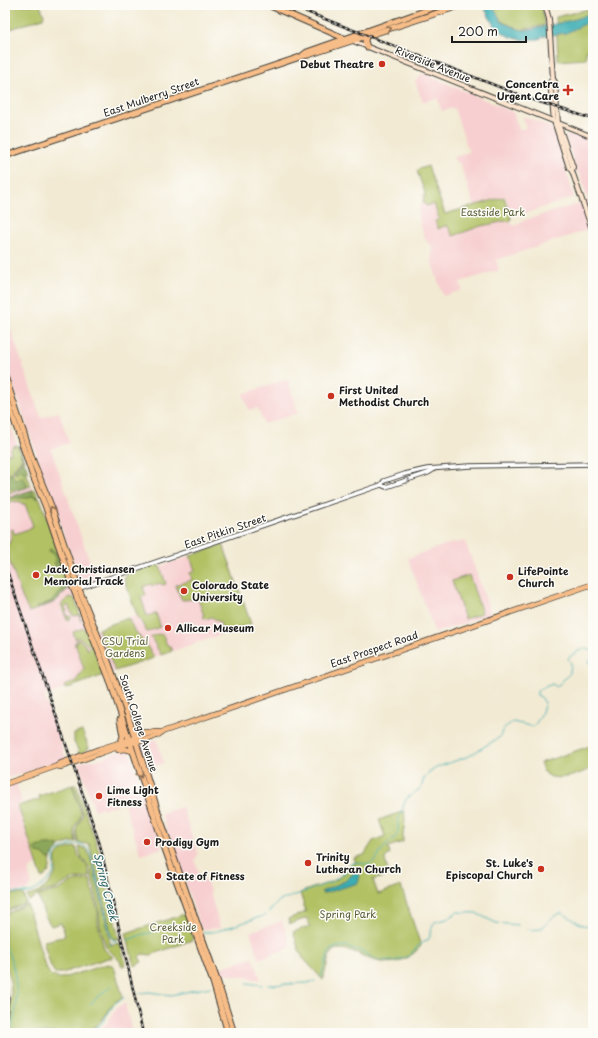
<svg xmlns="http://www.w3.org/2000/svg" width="598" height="1038" font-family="'Playpen Sans',sans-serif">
  <rect width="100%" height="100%" fill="#fdfcf7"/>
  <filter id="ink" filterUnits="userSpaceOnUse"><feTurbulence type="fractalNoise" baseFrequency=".025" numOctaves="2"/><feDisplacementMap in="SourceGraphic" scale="8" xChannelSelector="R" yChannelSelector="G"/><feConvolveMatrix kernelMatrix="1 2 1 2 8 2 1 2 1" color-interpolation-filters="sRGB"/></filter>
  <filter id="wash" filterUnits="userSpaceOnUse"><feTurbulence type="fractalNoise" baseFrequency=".012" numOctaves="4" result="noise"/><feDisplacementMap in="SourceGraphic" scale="16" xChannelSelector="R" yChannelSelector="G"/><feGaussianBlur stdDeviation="0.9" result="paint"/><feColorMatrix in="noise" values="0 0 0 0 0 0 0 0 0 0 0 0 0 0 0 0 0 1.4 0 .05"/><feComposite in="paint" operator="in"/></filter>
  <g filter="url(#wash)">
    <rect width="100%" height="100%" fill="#f2ead3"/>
    <g fill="#f7cfd0">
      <path d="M423,73L513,112L519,130L526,128L523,116L553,128L574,197L520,215H516L512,216L505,196L474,205L460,164L452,158L469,152L454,108L442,111L437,98L423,102L415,81Z"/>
      <path d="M569,134L593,141V228L496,260L499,270L460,282L462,290L443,296L431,260L433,249L431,245L428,243L425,238L419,219V210L423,201L426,206L434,203L439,219L446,220L453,236L481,226L506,221L510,222L513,225L516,226L522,221L588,201L580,174L577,173L566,137Z"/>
      <path d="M5,313L41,418L59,412L69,443L51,449L96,580L81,585L5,361Z"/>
      <path d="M285,380H288L298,413L264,424L258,408L249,410L243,394Z"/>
      <path d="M5,410L31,486L42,503L87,633L137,615L125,579L224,544L251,624L44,696L66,759L5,779Z"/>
      <path d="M465,541L491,614L435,633L408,558L445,545Z"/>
      <path d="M156,739L164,763L148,768L140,744Z"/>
      <path d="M126,750L130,752L162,848L141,855L124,803L104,809L102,807L95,810L78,763L89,760H96L120,751Z"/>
      <path d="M16,783L22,802L17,804L37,864L28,871L32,885L26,891L5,892V787Z"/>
      <path d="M182,807L198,853L195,861L199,874L208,885L220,928L201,929L161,813Z"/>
      <path d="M282,921L291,947L259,959L250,932Z"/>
      <path d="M253,957L261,980L222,973L220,968Z"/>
      <path d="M125,1003L132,1033H96L107,1023L117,1007Z"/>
    </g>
    <g fill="#b1c164" stroke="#666e40">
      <path d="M5,5H40L44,15L43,18L5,31Z"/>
      <path d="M492,5H541L544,18L545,25L521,30L502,22Z"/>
      <path d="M593,8V51H586V59L558,61L556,17Z"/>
      <path d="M428,166L445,214L504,197L511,217L510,222L506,221L481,226L453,236L447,225L438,229L435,221L439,219L434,204L426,206L423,201L425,193L417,171L419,169Z"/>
      <path d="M17,445L22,458L13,470L5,487V455L11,453L10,449L12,447Z"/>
      <path d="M22,460L31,486L5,494C5,486 16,467 22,460Z"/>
      <path d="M32,490H35L41,501L69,586L68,589L53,603L29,612L22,597L10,563L7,547L11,539V530L13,529L14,534L31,528L30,527L33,526L25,504H22L21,502L7,501V503L5,499Z"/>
      <path d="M223,544L251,624L224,633L219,621H217L212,617L205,619L203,617L204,616L198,599L182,600L175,585L192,580L190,573L195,571L190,556Z"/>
      <path d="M158,564L161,569L166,584L162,585L160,583L152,586L151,584L143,587L146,595L141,597L147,616L156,613L160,625V627L147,632L137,615L124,579L126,578L125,575Z"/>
      <path d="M469,575L482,613L465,619L452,581Z"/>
      <path d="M70,597L74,598L79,610L81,622L79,615L73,616L68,605L65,607L67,611L65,612L68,617L70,616L71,618L67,620L61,604Z"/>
      <path d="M128,618C134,633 148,644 154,658L115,671L98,629Z"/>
      <path d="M83,628L85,629L104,675L65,689L64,686L75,682L84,669L76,646L74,645L77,643L78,639L85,645L87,649L91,647L78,637L76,638V642L74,643L76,641L73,632Z"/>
      <path d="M158,634L163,635L167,645L170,646L172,651L161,655L151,637Z"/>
      <path d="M82,731L89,748L79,755L78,752H79L74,742V734Z"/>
      <path d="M593,745V766C585,774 557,782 547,775C543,772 542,767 540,763Z"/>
      <path d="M76,784L98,848L119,939H113L111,935L106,909L90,846L89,844L78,843L76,829L83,815L73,785Z"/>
      <path d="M72,785L81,813L80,818L74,829L76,842C66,842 53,848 51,859C49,869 52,872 42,878L18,806L40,799L39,796Z"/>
      <path d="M404,811C407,821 402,832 403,842L388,847L390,854L386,857L385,860L389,875L373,880L378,894L401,886L421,946C405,964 388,967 365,957C355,952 345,947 333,950L329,957L323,980L303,958L299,950L293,932L310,926L307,918L290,924L288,919L306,912L300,893C312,887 327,885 339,878C346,873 348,865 356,863L354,858L364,855L373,841L385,836L379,820Z"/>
      <path d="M76,847L79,857L87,866L90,877L70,880L56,889L43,892L29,901L27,896C39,895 54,882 56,870C57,865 54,860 57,855C60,850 71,847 76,847Z"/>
      <path d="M79,847C82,847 85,848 87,850C92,856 111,939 110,945L120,943L126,965L122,966L120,961L106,947L100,926L99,909L90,868L81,857Z"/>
      <path d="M90,879L98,912V924L104,949L113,957L112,958H108L62,973H55L51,967L44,944V941L63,937L65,934L61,923L51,926L44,914L38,896L46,893L59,890L71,882Z"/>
      <path d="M5,894H23L26,903L11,909L5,914L8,907H5Z"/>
      <path d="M27,904L45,966L50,975L57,978H63L107,964L112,965L114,967L123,997C113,1001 111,1009 105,1016C99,1024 93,1029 85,1033H5L10,1011L11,994L10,979L5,961V916L12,911Z"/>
      <path d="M185,914L193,938L192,940L151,955L142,954L139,957L142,962L134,966L126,933Z"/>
    </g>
    <g fill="#8ca75a" stroke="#54623b">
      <path d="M19,445L25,464L29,470L26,474H24L22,469L17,472H15L14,470L23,460L18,446Z"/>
      <path d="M8,473H10L15,480L20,477H23L27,484L26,488L14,491L9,486V490L5,495V481H7V476Z"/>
      <path d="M32,490L33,494L38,497L40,499L32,496L28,498H8Z"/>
      <path d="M50,549H52L56,553L69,587L56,601L38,609L36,608L53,600L63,588L66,582L60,566H55C55,561 56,554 49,551Z"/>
      <path d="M44,845H57L60,847L54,853L51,859H49L42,854L37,853L35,849V848Z"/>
    </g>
    <g fill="#3badb3" stroke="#2c6468">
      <path d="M483,5H492L502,22L521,30H530L576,19L593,12V20L566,33L545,36L539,39L521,40L508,36L494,26Z"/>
      <path d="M355,872L360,875L358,883L325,893H322L321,892L345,881Z"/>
    </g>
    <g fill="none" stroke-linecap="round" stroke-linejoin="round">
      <g stroke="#3badb3" stroke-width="1">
        <path d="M593,656L588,662L593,664"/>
        <path d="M5,893C24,891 29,898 45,883C49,880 53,876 54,871C55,866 54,861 54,855C63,846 83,838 90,852L103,902L111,938L117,942"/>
        <path d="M527,929C548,933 544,919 561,913C572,917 580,927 593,927"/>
        <path d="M202,932H212L221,930L266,915L279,901L331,882L345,873L351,864L357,862L364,864H371L377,858L380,852L396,836L398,831V821L406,799L421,788L424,778L428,773L438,767L469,756L500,737C502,729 506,726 513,722L530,726H534L540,717L545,703L541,697L537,695V692L538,690L552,684L557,687L570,673L571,663L569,661L568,658C577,652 584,645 593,652"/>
        <path d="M128,940L143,934L151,933L168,925L187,926L191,929"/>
        <path d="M110,945L114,941"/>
        <path d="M5,946C20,974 18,1004 11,1033"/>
        <path d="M321,977L329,951L336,947L346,946L360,951L378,960L393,961L406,957L410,955L418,946L429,939L433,924L435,922L447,919L457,912L476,913L496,923L518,925"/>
        <path d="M247,983L262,985"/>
        <path d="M268,985L307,983L315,981"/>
        <path d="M139,993L149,992L171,995L210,987"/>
        <path d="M90,1004L112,985"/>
        <path d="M88,1033L101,1024L115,1003L124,998"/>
      </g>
    </g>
  </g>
  <g filter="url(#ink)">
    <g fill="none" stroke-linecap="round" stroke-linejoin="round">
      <g stroke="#3c3b37" stroke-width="5.5">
        <g id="tertiary">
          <path d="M381,485L386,487L428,473L433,470"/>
          <path d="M77,589L381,485L384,481L405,474L427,469L470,466L593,464"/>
          <path d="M5,977L7,998L5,1016"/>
        </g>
      </g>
      <g stroke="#3c3b37" stroke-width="6">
        <g id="secondary">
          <path d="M545,5L549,19L553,79L555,82L558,123L573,167L572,171L593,232"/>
          <path d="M353,41L593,137"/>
          <path d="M553,79L550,82L554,121L569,168L572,171"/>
        </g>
      </g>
      <g stroke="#3c3b37" stroke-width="6">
        <g id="primary">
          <path d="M133,733L148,732"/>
          <path d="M118,750L125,749L132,751"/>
          <path d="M57,766L61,767C83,760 105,751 127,744C137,741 154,740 162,732L593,584"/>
          <path d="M5,784L57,766L61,763L99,749L154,732H162"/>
        </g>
      </g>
      <g stroke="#3c3b37" stroke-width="7">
        <g id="trunk">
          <path d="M268,5L346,39"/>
          <path d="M366,37L365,41L367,47"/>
          <path d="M303,55L307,52L441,5"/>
          <path d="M5,156L303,56L308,55L462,5"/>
          <path d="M5,376L33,461L52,508L79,589L108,661L128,716L158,812L217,980L234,1033"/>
          <path d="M5,393L32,474L45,505L73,588L109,678L165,849L213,982L228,1033"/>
          <path d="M120,720L123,736L121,742"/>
        </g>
      </g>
      <use href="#tertiary" stroke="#fff" stroke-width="3.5"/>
      <use href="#secondary" stroke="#fce5cf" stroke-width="4"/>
      <use href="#primary" stroke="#f7bd88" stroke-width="4.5"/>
      <use href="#trunk" stroke="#f7bd88" stroke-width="5"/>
      <g stroke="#1c1c1c" stroke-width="2.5">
        <g id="rail">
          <path d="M277,5L294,11"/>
          <path d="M289,5L530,99L593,119"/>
          <path d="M5,565L100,845L143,1033"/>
        </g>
      </g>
      <use href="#rail" stroke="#fdfcf7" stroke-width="1" stroke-dasharray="3" stroke-linecap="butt"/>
    </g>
    <defs><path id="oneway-chevron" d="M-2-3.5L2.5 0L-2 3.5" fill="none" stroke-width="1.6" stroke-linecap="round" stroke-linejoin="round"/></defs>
    <g stroke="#8a6c52">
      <use href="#oneway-chevron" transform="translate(389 29) rotate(-19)"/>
      <use href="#oneway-chevron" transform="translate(52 509) rotate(-110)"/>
      <use href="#oneway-chevron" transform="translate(140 775) rotate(72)"/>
    </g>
    <use stroke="#999" href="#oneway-chevron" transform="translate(407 480) rotate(-19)"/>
  </g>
  <g fill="#c8321e" stroke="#fdfcf7" stroke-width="1.5">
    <circle cx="382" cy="64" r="4"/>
    <path d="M566 84h4v4h4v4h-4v4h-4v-4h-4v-4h4z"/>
    <circle cx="331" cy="396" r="4"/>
    <circle cx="36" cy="575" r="4"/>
    <circle cx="510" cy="577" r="4"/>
    <circle cx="184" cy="591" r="4"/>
    <circle cx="168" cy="628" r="4"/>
    <circle cx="99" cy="796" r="4"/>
    <circle cx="147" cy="842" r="4"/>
    <circle cx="308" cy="863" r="4"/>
    <circle cx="541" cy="869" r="4"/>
    <circle cx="158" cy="876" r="4"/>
  </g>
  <g text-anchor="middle" stroke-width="3" stroke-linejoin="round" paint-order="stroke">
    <g font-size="10" font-weight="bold" fill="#1c1c1c" stroke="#fdfcf7" text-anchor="start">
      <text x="374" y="68" text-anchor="end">Debut Theatre</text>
      <text x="559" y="88" text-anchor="end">Concentra<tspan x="559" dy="12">Urgent Care</tspan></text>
      <text x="339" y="394">First United<tspan x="339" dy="12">Methodist Church</tspan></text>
      <text x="44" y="573">Jack Christiansen<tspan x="44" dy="12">Memorial Track</tspan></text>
      <text x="518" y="575">LifePointe<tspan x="518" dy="12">Church</tspan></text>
      <text x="192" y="589">Colorado State<tspan x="192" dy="12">University</tspan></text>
      <text x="176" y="632">Allicar Museum</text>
      <text x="107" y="794">Lime Light<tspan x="107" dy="12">Fitness</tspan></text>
      <text x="155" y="846">Prodigy Gym</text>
      <text x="316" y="861">Trinity<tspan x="316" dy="12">Lutheran Church</tspan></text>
      <text x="533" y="867" text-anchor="end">St. Luke's<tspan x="533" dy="12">Episcopal Church</tspan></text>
      <text x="166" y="880">State of Fitness</text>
    </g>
    <g font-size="10" fill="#1c1c1c" stroke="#fdfcf7">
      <text transform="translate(433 64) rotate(22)" y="4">Riverside Avenue</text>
      <text transform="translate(151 97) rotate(-19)" y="4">East Mulberry Street</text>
      <text transform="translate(225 531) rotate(-19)" y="4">East Pitkin Street</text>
      <text transform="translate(374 649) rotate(-19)" y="4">East Prospect Road</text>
      <text transform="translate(139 723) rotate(72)" y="4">South College Avenue</text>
    </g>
    <g font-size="10" fill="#585e39" stroke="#fdfcf7">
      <text x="493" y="216">Eastside Park</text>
      <text x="125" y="645">CSU Trial<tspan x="125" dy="12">Gardens</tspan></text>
      <text x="348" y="918">Spring Park</text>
      <text x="173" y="931">Creekside<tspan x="173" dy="12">Park</tspan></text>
    </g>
    <g font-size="11" font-style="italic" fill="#2c6468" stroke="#fdfcf7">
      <text transform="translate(106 887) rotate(76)" y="4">Spring Creek</text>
    </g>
  </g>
  <rect width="598" height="1038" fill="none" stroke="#fdfcf7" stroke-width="20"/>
  <path d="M452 36v6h74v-6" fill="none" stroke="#1c1c1c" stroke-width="2"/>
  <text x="458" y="36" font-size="12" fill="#1c1c1c" stroke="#fdfcf7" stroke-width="3" paint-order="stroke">200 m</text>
</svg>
